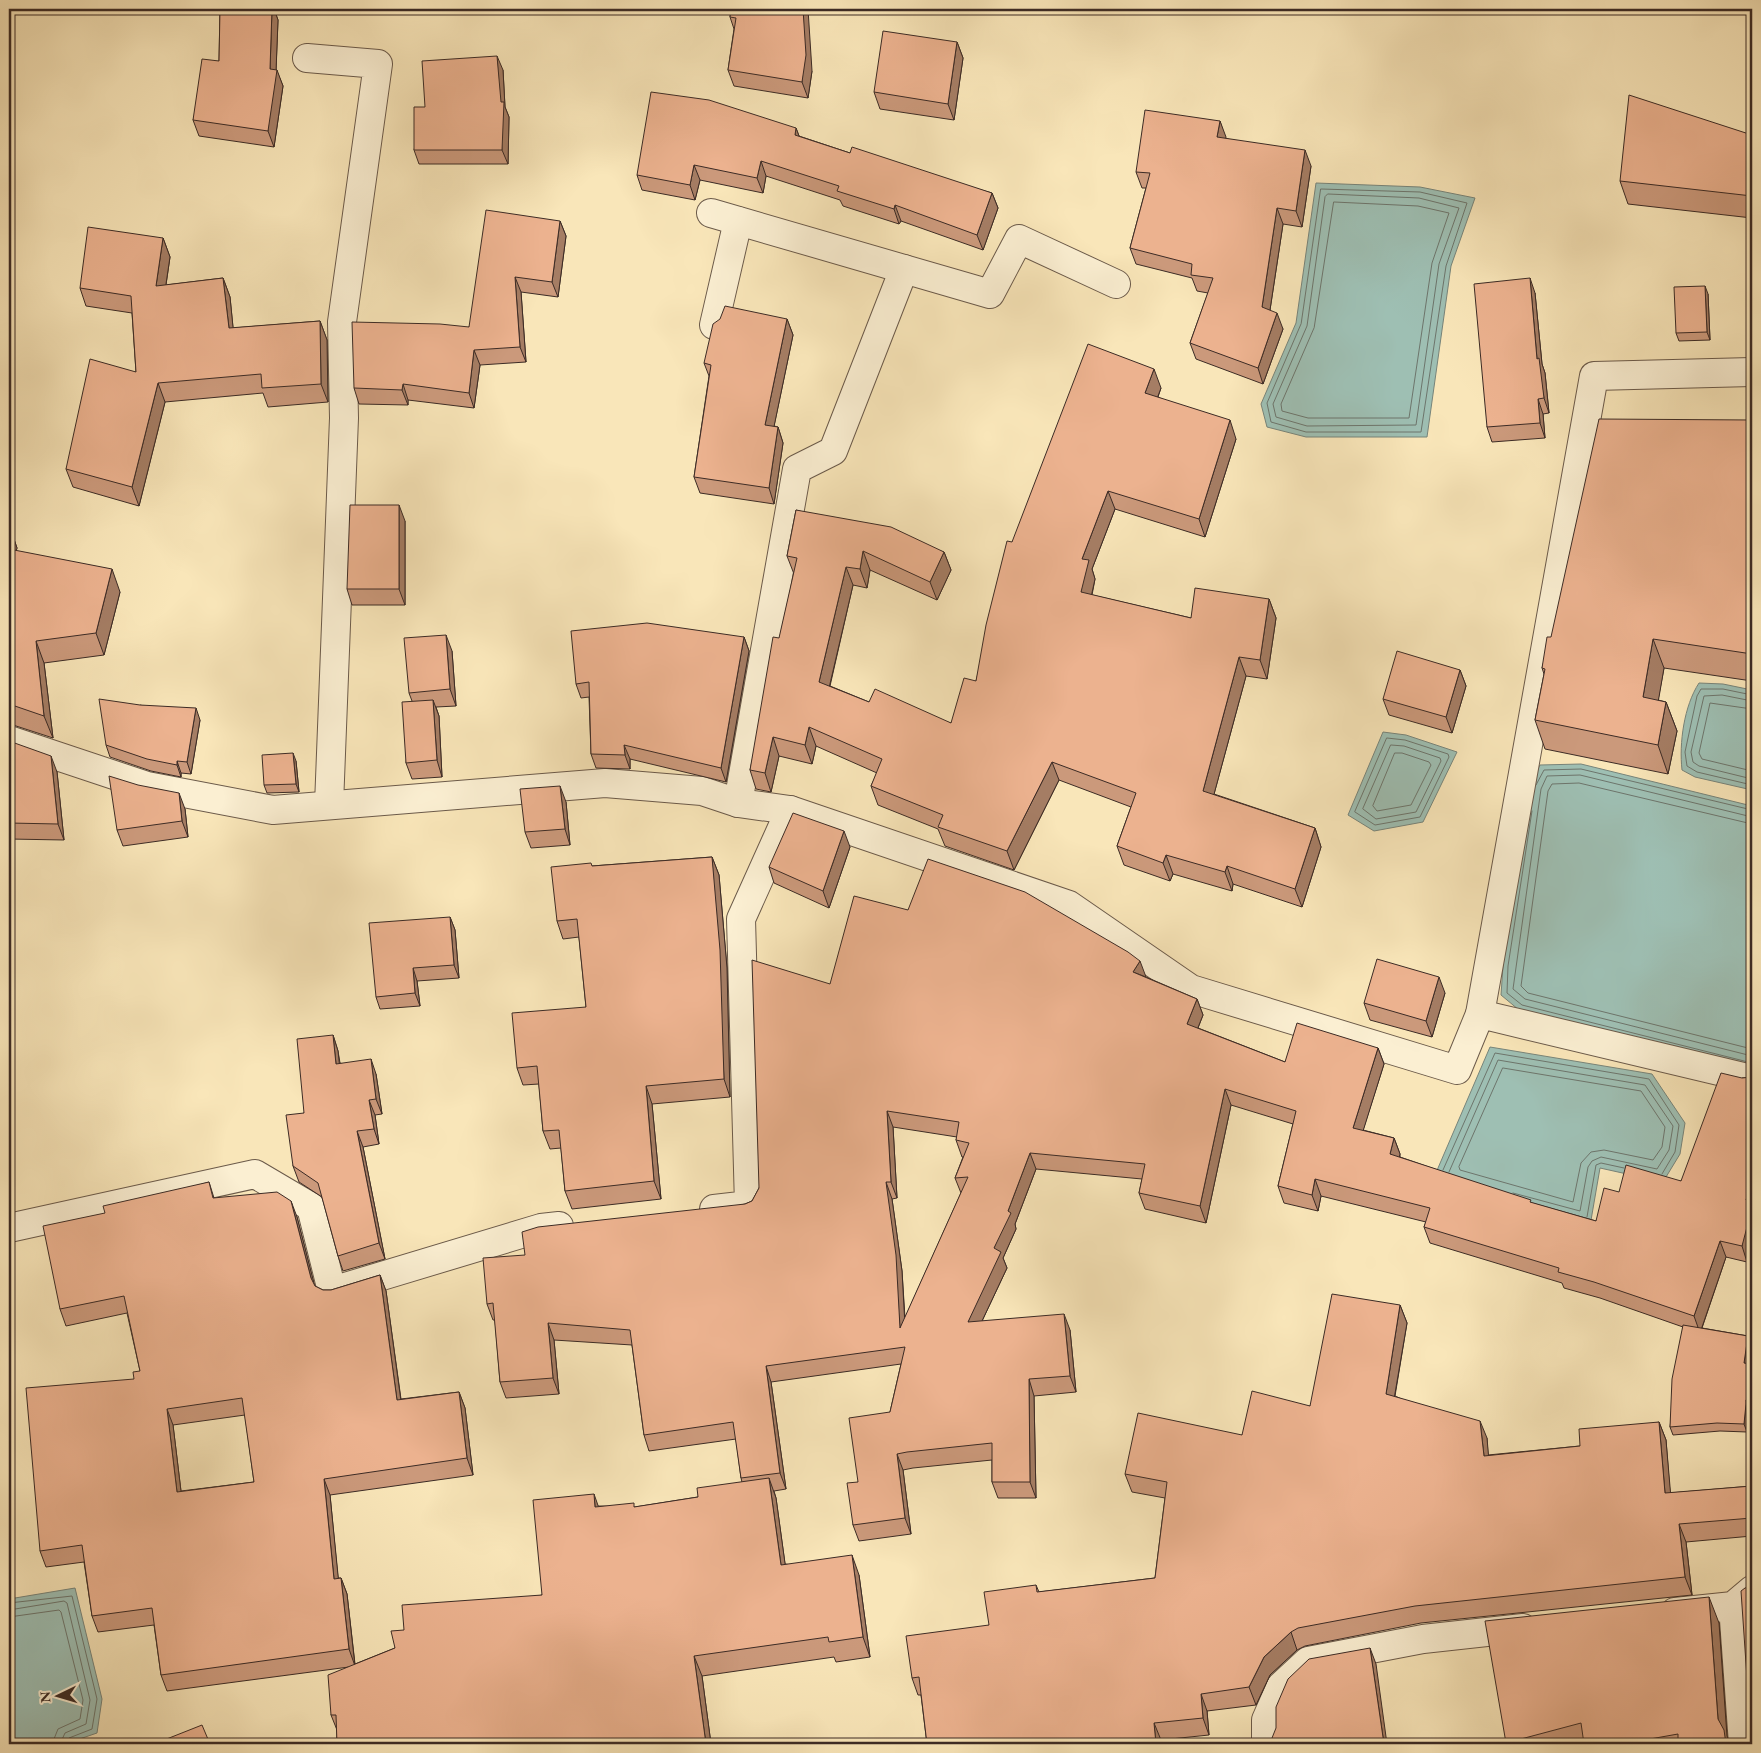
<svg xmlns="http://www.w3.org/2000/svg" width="1761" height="1753" font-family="'EB Garamond',serif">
  <rect width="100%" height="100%" fill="#f9e6b9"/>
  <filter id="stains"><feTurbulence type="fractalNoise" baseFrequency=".004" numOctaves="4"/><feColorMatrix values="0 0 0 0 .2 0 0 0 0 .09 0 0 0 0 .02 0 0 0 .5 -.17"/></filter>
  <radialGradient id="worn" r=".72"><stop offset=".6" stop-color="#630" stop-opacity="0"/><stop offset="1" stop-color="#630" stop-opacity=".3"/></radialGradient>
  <g fill="#9ebfb3" stroke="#77847a">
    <path d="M1316,183L1420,187L1475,198L1451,266L1427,437H1306L1267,427L1261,404L1296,323Z"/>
    <path d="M1699,683L1723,684L1752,690V790L1695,777L1682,770C1679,743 1684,706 1699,683Z"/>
    <path d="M1383,732L1406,735L1457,752L1423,822L1374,831L1348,815Z"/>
    <path d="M1581,764L1752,806V1067L1519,1010L1501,995L1503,966L1530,785L1540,765Z"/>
    <path d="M1490,1047L1652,1074L1685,1123L1680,1154L1663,1182L1600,1168L1590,1226L1432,1182Z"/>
    <path d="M75,1588L102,1699L97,1733L65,1744H9V1599Z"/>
  </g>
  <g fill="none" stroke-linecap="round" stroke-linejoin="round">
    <g stroke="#6d756c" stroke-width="1">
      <path d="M1321,189L1420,192L1467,203L1446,266L1421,432H1306L1271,422L1267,403L1301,324Z"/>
      <path d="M1328,194L1419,198L1459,208L1439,264L1416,425L1307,426L1276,417L1273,404L1307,326L1325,197Z"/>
      <path d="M1334,202L1418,206L1449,213L1432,263L1409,418H1308L1282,411L1281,404L1314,328Z"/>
      <path d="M1752,695L1723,689H1701L1697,696L1685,752L1687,766L1697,772L1752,785"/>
      <path d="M1752,701L1722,695L1704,696L1691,752L1693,762L1699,766L1752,779"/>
      <path d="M1752,709L1710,703L1699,753L1702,759L1752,771"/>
      <path d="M1387,738L1405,740L1448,754L1449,757L1420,817L1375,825L1355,812Z"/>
      <path d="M1391,745L1404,746L1440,758L1441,761L1416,812L1376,819L1363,809Z"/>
      <path d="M1395,753H1402L1429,762L1431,765L1411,805L1377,811L1373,806Z"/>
      <path d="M1536,785L1544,770L1581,769L1752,810"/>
      <path d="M1532,811L1508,966L1507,993L1522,1005L1752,1063"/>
      <path d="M1752,817L1580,775L1547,776L1541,789L1513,989L1525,999L1752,1056"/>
      <path d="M1752,824L1579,783L1552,784L1548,791L1521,986L1528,993L1752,1049"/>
      <path d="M1503,1068L1641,1091L1665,1127L1662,1147L1653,1160L1604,1150L1591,1152L1581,1163L1573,1202L1460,1170L1459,1167Z"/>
      <path d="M1443,1170L1495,1053L1649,1079L1679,1125L1675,1152L1662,1174"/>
      <path d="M1449,1172L1498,1060L1645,1085L1673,1126L1669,1150L1657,1169L1601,1157L1592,1161L1588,1167L1580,1211L1513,1193"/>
      <path d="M1587,1217L1596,1165L1601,1163L1624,1168"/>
      <path d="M9,1603L72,1596L97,1699L92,1729L69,1738L66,1744"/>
      <path d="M9,1610L64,1601L67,1603L90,1700L86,1724L65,1733L60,1744"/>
      <path d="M9,1617L59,1610L61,1612L83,1700L80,1719L58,1729L52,1744"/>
    </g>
    <g stroke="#6b5a4a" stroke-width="30">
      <g id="minor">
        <path d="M307,58L378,64L342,322L344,418L329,805"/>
        <path d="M711,213L990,294L1019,239L1116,284"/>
        <path d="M714,325L738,221"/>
        <path d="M9,740L147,786L273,810L605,783L702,791L738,803L790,810L1069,905L1191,989L1457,1070L1480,1014L1752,1079"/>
        <path d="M738,803L797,469L833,451L904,269"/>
        <path d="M1480,1014L1594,376L1752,372"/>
        <path d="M714,1209L749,1205L741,919L790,810"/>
        <path d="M9,1228L255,1174L311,1207L332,1291L541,1228L559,1226"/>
        <path d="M1733,1606L1743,1744"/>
        <path d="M1675,1612L1733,1606L1752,1590"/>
        <path d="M1266,1744V1720L1281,1686L1308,1661L1423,1639L1523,1628"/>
      </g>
    </g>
    <use href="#minor" stroke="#fbefd2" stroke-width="28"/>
  </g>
  <g fill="#cb997b" stroke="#3c2b25" fill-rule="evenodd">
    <path d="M220,9H274L278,20L276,69L283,86L274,147L199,136L193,120L219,61Z"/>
    <path d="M731,9L812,71L808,98L734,86L728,70L734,29L730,17Z"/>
    <path d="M957,42L963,58L954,120L880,109L874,92Z"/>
    <path d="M503,70L505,107L509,117L508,164H419L414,150L425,107Z"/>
    <path d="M1220,121L1225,138L1311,166L1302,227L1283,224L1270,310L1283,329L1263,384L1196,359L1190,343L1208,293L1197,291L1192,278L1136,264L1130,248L1146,188H1142L1136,172Z"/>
    <path d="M796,128L799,136L850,153L992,193L998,208L983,250L901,221L899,224L843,206L840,200L766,176L763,193L700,180L695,200L642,190L637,175Z"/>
    <path d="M1752,135V218L1628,204L1620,181Z"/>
    <path d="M560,221L566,236L558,297L521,292L526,362L480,365L474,408L408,400V405L359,404L354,388L469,327Z"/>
    <path d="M163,238L170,257L166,285L223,278L230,297L233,328L320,321L327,340L328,402L268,407L263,393L165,402L139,506L73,487L66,469L136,372L132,313L86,306L80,288Z"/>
    <path d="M1535,293L1542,364L1545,373L1549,413L1543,414L1545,438L1492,442L1487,427Z"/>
    <path d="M1708,294L1710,340L1679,341L1676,333Z"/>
    <path d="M787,319L793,335L774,426L778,427L783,443L774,504L700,493L694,477L709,376L704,363Z"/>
    <path d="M1161,388L1158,397L1236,439L1205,537L1115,509L1092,569L1095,579L1092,595L1191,618L1269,599L1276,618L1267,679L1246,676L1214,794L1315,828L1321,847L1302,907L1233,884L1232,891L1173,874L1170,881L1124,865L1117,846L1131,807L1059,780L1014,870L945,846L938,829L878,805L871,786L877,773L816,746L812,764L779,756L771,792L756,789L750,770L794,574L787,556L796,510L944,552L951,570L937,600L870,570L867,588L853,585L830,686L869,702L951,723L976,681L1012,542Z"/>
    <path d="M1752,420V681L1664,668L1658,700L1666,702L1677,731L1668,774L1545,749L1535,720L1544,674L1542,668L1551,637Z"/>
    <path d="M405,521V605H352L347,589Z"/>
    <path d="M9,525L17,548L16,551L120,592L104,655L44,663L53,738L13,725H9Z"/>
    <path d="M744,637L749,651L726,782L630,759V769L596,768L591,754L589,697L581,698L576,684Z"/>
    <path d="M452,651L456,706L436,707L439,716L442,777L412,779L406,763L412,701L409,693Z"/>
    <path d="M1460,670L1466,686L1452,733L1389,715L1383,699Z"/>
    <path d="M140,705L200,720L191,774L181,773V777L151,771L110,757L106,745Z"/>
    <path d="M9,741L57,772L64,840L9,839Z"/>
    <path d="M296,761L299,792L267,793L264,785Z"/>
    <path d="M566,802L570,845L531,848L525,832Z"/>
    <path d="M185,809L188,837L123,846L117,830Z"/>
    <path d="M850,847L829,908L774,883L769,867Z"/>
    <path d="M712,857L719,875L727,968L730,1097L652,1104L661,1199L572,1209L565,1191L561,1148L550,1149L543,1131L539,1084L523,1085L517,1068L586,1007L579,937L563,939L557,921L592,866Z"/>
    <path d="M450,917L455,930L459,978L417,981L420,1006L380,1009L376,997Z"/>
    <path d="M1146,977L1197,999L1203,1015L1198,1028L1285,1062L1378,1048L1384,1064L1363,1130L1394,1138L1400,1154V1157L1532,1203L1596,1221L1619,1192L1681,1181L1742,1078L1752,1077V1245L1747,1262L1726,1257L1702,1328L1748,1336L1751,1344L1748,1364H1750L1752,1370V1380L1750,1400L1752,1399V1440L1750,1435L1748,1419L1747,1432L1720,1431L1673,1435L1670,1427L1683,1327L1600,1298L1564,1288L1562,1283L1430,1243L1424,1227L1426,1222L1321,1196L1318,1211L1284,1203L1278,1186L1293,1124L1231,1105L1206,1223L1145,1209L1139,1193L1142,1179L1036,1169L1015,1224L1016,1229L1003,1258L1007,1268L982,1321L1070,1330L1076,1392L1034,1396L1036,1498H998L992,1482V1460L913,1468L903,1470L911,1534L859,1541L853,1525L858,1482L890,1412L901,1364L771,1382L786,1489L774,1491L776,1498L785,1564L859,1575L870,1657L836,1662L834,1657L702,1676L711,1744H337V1730L331,1715L349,1667L167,1691L161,1675L154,1625L98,1632L92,1616L84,1562L46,1567L40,1551L134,1379L140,1371L127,1313L66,1326L60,1309L105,1213L209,1182L214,1198L297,1217L314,1284L315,1286L323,1290H331L380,1275L386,1291L401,1399L459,1392L465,1408L473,1475L330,1495L338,1578H341L347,1594L355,1664L395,1648L404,1630L542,1595L598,1506L635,1507L698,1497L742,1482L741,1478L736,1439L649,1451L644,1435L632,1345L554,1340L559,1394L506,1398L500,1382L495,1320H493L487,1304L525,1255L745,1204L752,1201L759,1188L830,984ZM893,1127L957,1137L956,1140L962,1157H963L955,1178L961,1193L905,1318L902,1271L892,1199L897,1198ZM245,1415L254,1482L181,1491L173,1425Z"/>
    <path d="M1445,993L1432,1037L1370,1020L1364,1003Z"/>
    <path d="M333,1035L338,1051L340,1063L376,1074L382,1114L375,1115L379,1144L363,1147L385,1259L343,1271L338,1256L322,1197L299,1182L293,1166L304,1113Z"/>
    <path d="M1400,1305L1407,1323L1395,1396L1487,1438L1488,1455L1580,1446L1659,1422L1666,1440L1670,1493L1752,1486V1536L1686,1542L1692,1595L1421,1623L1305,1646L1297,1650L1270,1675L1256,1705L1207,1711L1209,1735L1161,1740V1744H927L921,1695H918L912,1678L989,1625L1036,1585L1039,1592L1155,1578L1165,1498L1132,1492L1125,1474L1242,1435L1310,1406Z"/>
    <path d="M1719,1623L1727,1736L1730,1744H1506V1743Z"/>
  </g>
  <g fill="#a57d64" stroke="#3c2b25">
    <path d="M272,9H274L278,20L276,72L277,70L283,86L274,147L268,131Z"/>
    <path d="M803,9H808L812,71L808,98L802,82Z"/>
    <path d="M957,42L963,58L954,120L948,104Z"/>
    <path d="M497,56L503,70L505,107L509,117L508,164L502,150Z"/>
    <path d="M1220,121L1226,137L1223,153L1217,137Z"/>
    <path d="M796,128L802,144L795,135Z"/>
    <path d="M1305,150L1311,166L1302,227L1296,211Z"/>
    <path d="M761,161L766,176L763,193L757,178Z"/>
    <path d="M694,165L700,180L695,200L690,185Z"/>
    <path d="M992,193L998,208L983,250L977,235Z"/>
    <path d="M895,205L901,221L899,224L894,209Z"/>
    <path d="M1277,208L1283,224L1268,323L1262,307Z"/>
    <path d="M560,221L566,236L558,297L552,282Z"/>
    <path d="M163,238L170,257L163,304L156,286Z"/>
    <path d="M515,277L521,292L526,362L520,347Z"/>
    <path d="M223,278L230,297L235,347L229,328Z"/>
    <path d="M1530,278L1535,293L1542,364L1545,373L1549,413L1544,398L1537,359Z"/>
    <path d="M1705,286L1708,294L1710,340L1707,332Z"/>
    <path d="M1277,313L1283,329L1263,384L1258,368Z"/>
    <path d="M787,319L793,335L771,441L765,425Z"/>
    <path d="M320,321L327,340L328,402L321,384Z"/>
    <path d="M474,350L480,365L474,408L469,393Z"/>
    <path d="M1154,369L1161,388L1152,412L1145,393Z"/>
    <path d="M158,383L165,402L139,506L132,487Z"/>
    <path d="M403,384L408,400V405L402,390Z"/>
    <path d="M1538,399L1543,414L1545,438L1540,423Z"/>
    <path d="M1230,420L1236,439L1205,537L1199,519Z"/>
    <path d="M778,427L783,443L774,504L769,488Z"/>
    <path d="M1108,491L1115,509L1092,569L1095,579L1088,611L1081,592L1082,559Z"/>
    <path d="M399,505L405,521V605L399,589Z"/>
    <path d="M9,525L17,548L11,570L9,563Z"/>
    <path d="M863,551L870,570L867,588L860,569Z"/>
    <path d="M944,552L951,570L937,600L930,582Z"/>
    <path d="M846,567L853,585L826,701L819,682Z"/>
    <path d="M112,569L120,592L104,655L96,633Z"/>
    <path d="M1269,599L1276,618L1267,679L1260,660Z"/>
    <path d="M446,635L452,651L456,706L450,689Z"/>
    <path d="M744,637L749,651L726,782L721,768Z"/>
    <path d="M1653,639L1664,668L1654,726L1643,697Z"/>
    <path d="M36,641L44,663L53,738L44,716Z"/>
    <path d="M1239,657L1246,676L1210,809L1203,791Z"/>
    <path d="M1460,670L1466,686L1452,733L1446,717Z"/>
    <path d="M433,700L439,716L442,777L437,760Z"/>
    <path d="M1666,702L1677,731L1668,774L1658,745Z"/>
    <path d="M196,708L200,720L191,774L187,762Z"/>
    <path d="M809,727L816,746L812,764L805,745Z"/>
    <path d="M773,737L779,756L771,792L765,773Z"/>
    <path d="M624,745L630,759V769L625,755Z"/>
    <path d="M293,753L296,761L299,792L296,784Z"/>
    <path d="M51,756L57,772L64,840L58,824Z"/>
    <path d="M177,761L181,773V777L177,765Z"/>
    <path d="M1052,762L1059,780L1014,870L1007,851Z"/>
    <path d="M560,786L566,802L570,845L565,829Z"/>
    <path d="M179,793L185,809L188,837L182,821Z"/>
    <path d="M1315,828L1321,847L1302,907L1295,889Z"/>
    <path d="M844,831L850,847L829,908L823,891Z"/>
    <path d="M1166,855L1173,874L1170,881L1163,863Z"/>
    <path d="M712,857L719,875L727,968L730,1097L724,1079Z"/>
    <path d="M1227,866L1233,884L1232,891L1225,872Z"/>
    <path d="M450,917L455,930L459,978L454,965Z"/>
    <path d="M1140,961L1146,977L1133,972Z"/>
    <path d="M413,968L417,981L420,1006L415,993Z"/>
    <path d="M1439,977L1445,993L1432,1037L1426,1021Z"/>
    <path d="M1197,999L1203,1015L1193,1040L1187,1024Z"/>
    <path d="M333,1035L338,1051L341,1079L336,1064Z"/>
    <path d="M1378,1048L1384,1064L1359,1144L1353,1128Z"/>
    <path d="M371,1059L376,1074L382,1114L376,1099Z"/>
    <path d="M646,1086L652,1104L661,1199L654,1181Z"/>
    <path d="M1225,1089L1231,1105L1206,1223L1200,1206Z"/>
    <path d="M369,1100L375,1115L379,1144L374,1129Z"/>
    <path d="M887,1111L893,1127L897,1198L891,1182Z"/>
    <path d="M357,1131L363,1147L385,1259L379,1243Z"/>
    <path d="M1394,1138L1400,1154L1396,1170L1390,1154Z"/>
    <path d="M1030,1153L1036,1169L1015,1224L1016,1229L1003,1258L1007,1268L974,1338L968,1322L994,1248Z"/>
    <path d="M1315,1179L1321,1196L1318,1211L1312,1195Z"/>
    <path d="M1752,1180V1245L1747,1262L1742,1246L1746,1200Z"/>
    <path d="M886,1182L892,1199L902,1271L906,1344L900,1328Z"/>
    <path d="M291,1201L297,1217L317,1295L311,1278Z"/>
    <path d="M1720,1241L1726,1257L1700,1333L1694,1316Z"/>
    <path d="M380,1275L386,1291L403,1416L397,1400Z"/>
    <path d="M1400,1305L1407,1323L1392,1411L1386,1394Z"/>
    <path d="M1064,1314L1070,1330L1076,1392L1070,1376Z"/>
    <path d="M548,1323L554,1340L559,1394L553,1378Z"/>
    <path d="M1748,1336L1751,1344L1747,1372L1744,1363Z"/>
    <path d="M1750,1364L1752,1370V1381L1747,1432L1744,1424Z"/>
    <path d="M766,1366L771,1382L786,1489L780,1473Z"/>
    <path d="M1029,1379L1034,1396L1036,1498L1030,1482Z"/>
    <path d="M459,1392L465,1408L473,1475L467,1458Z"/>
    <path d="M167,1409L173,1425L183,1508L177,1492Z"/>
    <path d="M1480,1421L1487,1438L1490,1473L1484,1456Z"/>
    <path d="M1659,1422L1666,1440L1672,1510L1665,1493Z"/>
    <path d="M897,1454L903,1470L911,1534L905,1518Z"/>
    <path d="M769,1478L776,1498L788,1585L781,1565Z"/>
    <path d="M324,1479L330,1495L340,1595L334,1579Z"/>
    <path d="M594,1494L601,1514L595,1507Z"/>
    <path d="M1679,1524L1686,1542L1692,1595L1685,1577Z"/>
    <path d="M852,1555L859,1575L870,1657L863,1637Z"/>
    <path d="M341,1578L347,1594L355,1666L349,1649Z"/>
    <path d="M1709,1597L1719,1623L1727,1736L1730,1744H1726L1718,1719Z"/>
    <path d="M1291,1632L1297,1650L1270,1675L1256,1705L1249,1687L1264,1657Z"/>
    <path d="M1370,1648L1376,1664L1387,1744H1384Z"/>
    <path d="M694,1656L702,1676L711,1744H706Z"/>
    <path d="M1201,1694L1207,1711L1209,1735L1203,1718Z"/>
    <path d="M1154,1723L1161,1740V1744H1156Z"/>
  </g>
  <g fill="#ecb28f" stroke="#3c2b25" fill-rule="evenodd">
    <path d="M220,9H272L270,69L277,70L268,131L193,120L202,59L219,61Z"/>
    <path d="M731,9H803L806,55L802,82L728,70L736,18L730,17Z"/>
    <path d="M883,31L957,42L948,104L874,92Z"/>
    <path d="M497,56L501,102H504L502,150H414V107H425L422,61Z"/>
    <path d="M651,92L709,100L796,128L795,135L850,153L852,147L992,193L977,235L895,205L894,209L837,191L839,186L761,161L757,178L694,165L690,185L637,175Z"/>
    <path d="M1629,95L1752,135V196L1620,181Z"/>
    <path d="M1145,110L1220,121L1217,137L1305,150L1296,211L1277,208L1262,307L1277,313L1258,368L1190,343L1213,278L1191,275L1192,264L1130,248L1150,173L1136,172Z"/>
    <path d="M486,210L560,221L552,282L515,277L520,347L474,350L469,393L403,384L402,390L354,388L352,322L440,324L469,327Z"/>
    <path d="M88,227L163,238L156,286L223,278L229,328L320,321L321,384L262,388L261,374L158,383L132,487L66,469L90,359L136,372L131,296L80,288Z"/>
    <path d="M1530,278L1537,359L1539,358L1544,398L1538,399L1540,423L1487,427L1474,284Z"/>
    <path d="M1705,286L1707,332L1676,333L1674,287Z"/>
    <path d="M725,306L787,319L765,425L778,427L769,488L694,477L711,365L704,363L713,324L720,319Z"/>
    <path d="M1088,344L1154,369L1145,393L1230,420L1199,519L1108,491L1082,559L1089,560L1081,592L1191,618L1195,588L1269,599L1260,660L1239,657L1203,791L1315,828L1295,889L1227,866L1225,872L1166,855L1163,863L1117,846L1136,793L1052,762L1007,851L938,827L943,815L871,786L882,759L809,727L805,745L773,737L765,773L750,770L773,637L779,638L797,558L787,556L796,510L891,527L944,552L930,582L863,551L860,569L846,567L819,682L869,702L875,689L951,723L964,678L976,681L986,625L1007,541L1012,542Z"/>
    <path d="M1599,419L1752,420V654L1653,639L1643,697L1666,702L1658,745L1535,720L1545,669L1542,668L1547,637H1551Z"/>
    <path d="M350,505H399V589H347Z"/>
    <path d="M9,549L112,569L96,633L36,641L44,716L9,704Z"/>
    <path d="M647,623L744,637L721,768L624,745L625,755L591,754L589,682L576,684L571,631Z"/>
    <path d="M446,635L450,689L409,693L404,638Z"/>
    <path d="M1397,651L1460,670L1446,717L1383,699Z"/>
    <path d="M99,699L140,705L196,708L187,762L177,761V765L147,759L106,745Z"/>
    <path d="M433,700L437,760L406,763L402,702Z"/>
    <path d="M9,741L51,756L58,824L9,823Z"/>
    <path d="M293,753L296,784L264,785L262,755Z"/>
    <path d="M109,776L138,785L179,793L182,821L117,830Z"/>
    <path d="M560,786L565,829L525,832L520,789Z"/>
    <path d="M793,813L844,831L823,891L769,867Z"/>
    <path d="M712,857L720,950L724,1079L646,1086L654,1181L565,1191L559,1130L543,1131L537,1066L517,1068L512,1013L586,1007L577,919L557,921L551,867L591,863L592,866Z"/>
    <path d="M928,859L1025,892L1128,952L1140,961L1133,972L1197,999L1187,1024L1285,1062L1297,1023L1378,1048L1353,1128L1394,1138L1390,1154L1531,1200L1530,1202L1596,1221L1604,1188L1619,1192L1626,1165L1681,1181L1721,1073L1742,1078L1752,1077V1180L1746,1200L1752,1202V1208L1742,1246L1720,1241L1694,1316L1594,1282L1558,1272L1559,1268L1424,1227L1430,1208L1315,1179L1312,1195L1278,1186L1296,1111L1225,1089L1200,1206L1139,1193L1145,1164L1030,1153L1008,1211L1011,1213L994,1248L1001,1252L968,1322L1064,1314L1070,1376L1029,1379L1030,1482H992V1443L907,1452L897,1454L905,1518L853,1525L847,1483L858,1482L849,1418L890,1412L905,1347L766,1366L780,1473L741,1478L733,1422L644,1435L630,1330L548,1323L553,1378L500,1382L493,1303L487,1304L483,1258L525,1255L522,1232L538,1227L745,1204L752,1201L759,1188L752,960L830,984L854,896L908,910ZM887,1111L959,1122L956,1140L969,1143L955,1178L968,1177L900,1328L896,1255L886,1182H891Z"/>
    <path d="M450,917L454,965L413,968L415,993L376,997L369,923Z"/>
    <path d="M1377,959L1439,977L1426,1021L1364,1003Z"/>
    <path d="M333,1035L336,1064L371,1059L376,1099L369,1100L374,1129L357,1131L379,1243L338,1256L318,1183L293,1166L286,1115L304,1113L297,1039Z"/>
    <path d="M209,1182L213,1198L277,1192L291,1201L311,1278L315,1286L323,1290H331L380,1275L397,1400L459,1392L467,1458L324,1479L334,1579L341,1578L349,1649L161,1675L152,1608L92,1616L82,1545L40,1551L26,1388L134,1379L133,1372L140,1371L124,1296L60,1309L43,1226L105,1213L103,1206ZM242,1398L254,1482L177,1492L167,1409Z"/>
    <path d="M1332,1294L1400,1305L1386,1394L1480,1421L1484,1456L1580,1446L1579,1429L1659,1422L1665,1493L1752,1486V1518L1679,1524L1685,1577L1415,1606L1298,1628L1291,1632L1264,1657L1249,1687L1201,1694L1203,1718L1154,1723L1156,1744H946L945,1741L927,1744L919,1677L912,1678L906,1636L989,1625L984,1592L1036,1585L1037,1592L1155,1578L1167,1482L1125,1474L1138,1413L1242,1435L1252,1391L1310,1406Z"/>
    <path d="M1683,1325L1748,1336L1744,1363L1750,1364L1744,1424L1717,1423L1670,1427L1672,1379Z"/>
    <path d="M1752,1399V1435H1750L1746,1400Z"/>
    <path d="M769,1478L781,1565L852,1555L863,1637L829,1642L828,1637L694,1656L706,1744H337L336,1715H331L328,1675L395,1648L391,1631L404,1630L402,1605L542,1595L533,1500L594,1494L595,1507L634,1503V1507L698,1497L697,1488Z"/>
    <path d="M1752,1586V1722H1750L1741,1591L1745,1588Z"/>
    <path d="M1709,1597L1718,1719L1724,1730L1726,1744H1678V1734L1622,1744H1584L1581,1723L1506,1743L1485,1621Z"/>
    <path d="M1370,1648L1384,1744H1273L1272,1738L1276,1728V1707L1288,1679L1309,1659Z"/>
    <path d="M202,1725L210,1744H154Z"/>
  </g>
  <rect width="1761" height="1753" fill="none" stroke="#f9e6b9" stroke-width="30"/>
  <rect x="10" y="10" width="1741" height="1733" fill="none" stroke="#3c2b25" stroke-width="2.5"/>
  <rect x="15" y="15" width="1731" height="1723" fill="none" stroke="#3c2b25"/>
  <g transform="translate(58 1696) rotate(265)" stroke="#fbefd2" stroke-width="4" paint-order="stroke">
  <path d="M0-4L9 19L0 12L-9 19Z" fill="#3c2b25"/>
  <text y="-8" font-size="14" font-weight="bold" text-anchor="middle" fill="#3c2b25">N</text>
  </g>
  <rect width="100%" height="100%" filter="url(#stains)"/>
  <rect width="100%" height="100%" fill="url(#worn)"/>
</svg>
